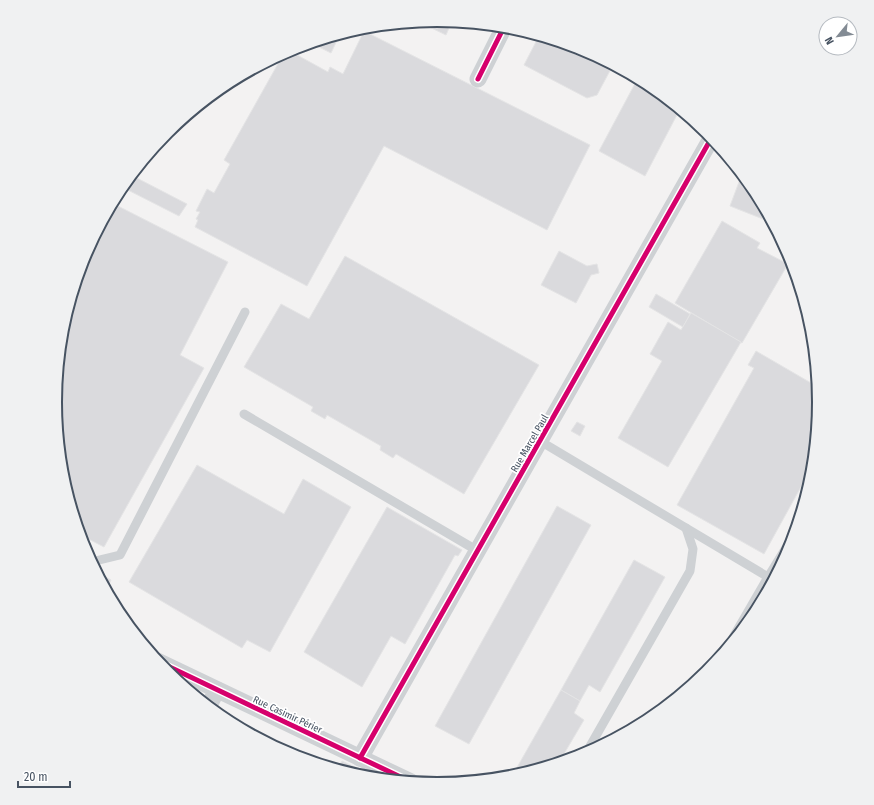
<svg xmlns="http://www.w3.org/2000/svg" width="874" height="805" font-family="'Fira Sans Condensed',sans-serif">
  <rect width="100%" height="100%" fill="#f3f2f2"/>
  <g fill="#dadadd" stroke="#e4e4e5">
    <path d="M437,20L452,21L446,35L419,22Z"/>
    <path d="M364,31L590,145L547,230L384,146L307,286L195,227L198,220L196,219L200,212L196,211L207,189L214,193L230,164L224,160L284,53L288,50L328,72L330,67L343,74Z"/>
    <path d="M340,34L331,53L311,43Z"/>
    <path d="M539,36L584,49L613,65L597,95L587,98L524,65Z"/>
    <path d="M638,78L650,85L680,109L645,176L599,151Z"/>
    <path d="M742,174L755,190L773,223L730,206Z"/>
    <path d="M131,175L187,204L179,216L122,187Z"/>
    <path d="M112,203L228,262L180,355L204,368L104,547L79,534L62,477L55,402L62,328L84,256Z"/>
    <path d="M722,221L760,243L757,248L788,264L742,343L675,303Z"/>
    <path d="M559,251L587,266L597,264L599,273L591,275L576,303L541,285Z"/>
    <path d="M345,256L539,365L464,494L396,454L393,458L380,450L381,446L327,415L325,419L311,411L313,407L244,367L281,304L309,319Z"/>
    <path d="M656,294L690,314L683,327L649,307Z"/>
    <path d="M691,313L741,342L668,467L618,438L662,361L650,354L668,322L681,330Z"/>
    <path d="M756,351L818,387L819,403L813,465L764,554L677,505L754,368L748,365Z"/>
    <path d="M577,422L585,426L580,436L571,431Z"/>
    <path d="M197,465L284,514L303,479L351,507L270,652L247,640L242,648L129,582Z"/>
    <path d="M557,506L591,525L469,744L435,726Z"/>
    <path d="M387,507L462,550L458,556L455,555L405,644L391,636L362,687L304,652Z"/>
    <path d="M634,560L665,577L600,692L589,685L580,701L561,690Z"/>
    <path d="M96,572L111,580L106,590Z"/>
    <path d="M561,690L580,701L574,713L584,720L558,764L511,778Z"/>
    <path d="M342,761L363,771L360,777L337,770Z"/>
  </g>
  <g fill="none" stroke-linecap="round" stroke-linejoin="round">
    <g stroke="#ced1d4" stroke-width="9">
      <path d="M244,414L478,551"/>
      <path d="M540,441L768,577L724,653"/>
      <path d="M91,562L120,555L245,312"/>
      <path d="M768,577L795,533"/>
      <path d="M585,755L690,571L693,549L686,528"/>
    </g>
    <g stroke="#ced1d4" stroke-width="17">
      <path d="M478,79L504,27"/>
      <path d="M157,661L411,782"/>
      <path d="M208,707L217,690"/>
      <path d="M360,758L712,137"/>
    </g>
    <g stroke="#fff" stroke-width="8">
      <g id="cycleway">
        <path d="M478,79L504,27"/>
        <path d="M157,661L411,782"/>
        <path d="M360,758L712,137"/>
      </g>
    </g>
    <use href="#cycleway" stroke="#d6006c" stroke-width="5"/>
  </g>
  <g text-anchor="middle" stroke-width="3.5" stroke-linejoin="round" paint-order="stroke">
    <g font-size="10" fill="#475362" stroke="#fff">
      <text transform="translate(529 443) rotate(-60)" y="4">Rue Marcel Paul</text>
      <text transform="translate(288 714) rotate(25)" y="4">Rue Casimir Périer</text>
    </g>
  </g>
  <path d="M0 0H874V805H0ZM62 402a375 375 0 1 1 750 0a375 375 0 1 1-750 0Z" fill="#f0f1f2" fill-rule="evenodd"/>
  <path fill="none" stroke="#475362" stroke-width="2" d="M62 402a375 375 0 1 1 750 0a375 375 0 1 1-750 0Z"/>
  <g transform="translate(838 36) rotate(241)"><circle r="19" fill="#ffffff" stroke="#b5bac0"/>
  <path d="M0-3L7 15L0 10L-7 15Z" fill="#838b94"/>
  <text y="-6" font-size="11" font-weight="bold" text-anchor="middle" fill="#475362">N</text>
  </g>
  <path d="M18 781v6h52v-6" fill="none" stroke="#475362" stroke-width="2"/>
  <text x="24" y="781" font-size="12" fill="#475362" stroke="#ffffff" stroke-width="3" paint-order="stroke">20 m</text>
</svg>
